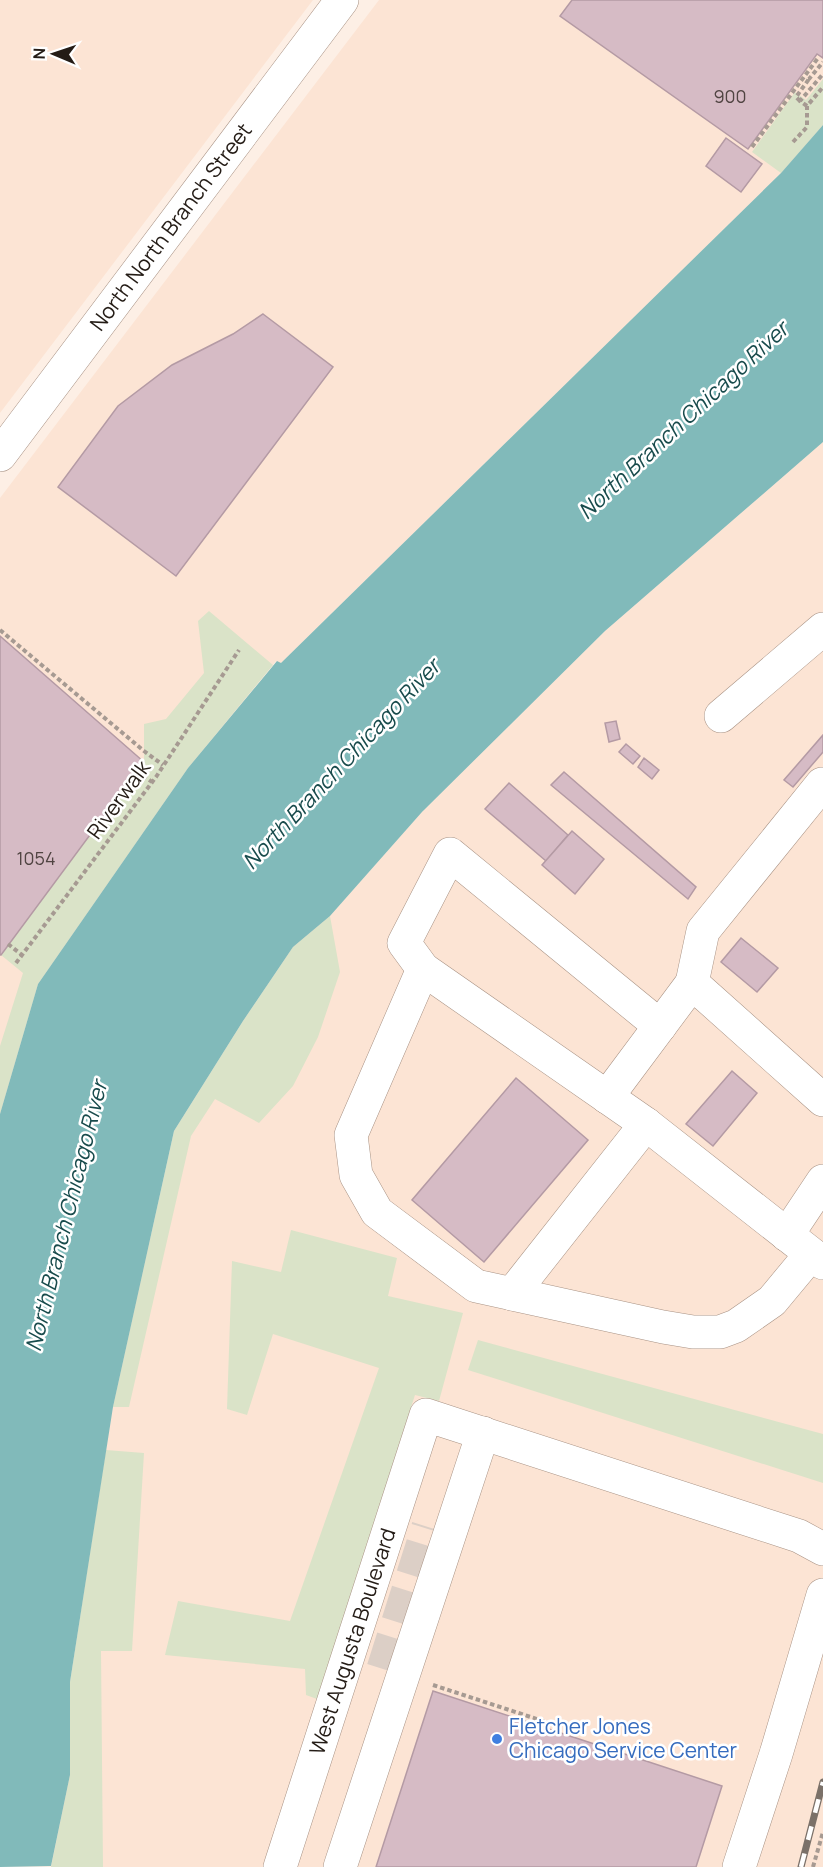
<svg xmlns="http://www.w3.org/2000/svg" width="823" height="1867" font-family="Manrope,sans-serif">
  <rect width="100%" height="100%" fill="#fdefe5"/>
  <g fill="#fce4d4">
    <path d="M0,0H313L0,413Z"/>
    <path d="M379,0H823V125L781,173L280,664L276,661L188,768L38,984L0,1114V498Z"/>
    <path d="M823,442V1867H51L70,1775L83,1594L113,1407L149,1241L221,1059L293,947L330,916L422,812L605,631Z"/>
  </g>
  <g fill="#dae3c8">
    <path d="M823,79V125L781,173L752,152L795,92L806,100Z"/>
    <path d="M209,611L273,665L188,768L38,984L0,1114V1046L23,973L1,955L144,762V724L166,719L204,673L198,621Z"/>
    <path d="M330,916L340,972L318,1037L293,1086L259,1123L215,1099L191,1136L129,1407H113L174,1131L243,1021L293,947Z"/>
    <path d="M291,1230L397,1258L388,1296L463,1313L439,1401L415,1395L317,1699L306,1695L305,1669L165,1655L178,1601L290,1621L379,1368L273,1334L247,1415L227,1409L232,1261L281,1272Z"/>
    <path d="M478,1340L823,1434V1483L468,1370Z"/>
    <path d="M106,1450L144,1453L132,1651H101L103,1867H51L70,1775V1682Z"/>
  </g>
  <path fill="#81baba" d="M823,125V442L605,631L422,812L330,916L293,947L243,1021L174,1131L113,1407L70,1682V1775L51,1866L0,1867V1114L38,984L188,768L277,661L281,663L781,173Z"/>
  <g fill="#d6bbc5" stroke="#b49aa4" stroke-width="1.5">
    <path d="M572,0H823V58L817,54L748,149L560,16Z"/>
    <path d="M726,138L762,164L741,192L706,166Z"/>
    <path d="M263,314L333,367L176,576L58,487L118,406L172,365L233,334Z"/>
    <path d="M0,636L144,762L1,955H0Z"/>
    <path d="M616,721L620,739L609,742L605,723Z"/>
    <path d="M823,735V752L793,787L784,780Z"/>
    <path d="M626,744L640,756L633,764L619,752Z"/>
    <path d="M644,758L659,770L652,779L638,767Z"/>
    <path d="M564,772L696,887L688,899L551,785Z"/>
    <path d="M509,783L568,835L546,861L485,809Z"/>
    <path d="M572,831L604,859L575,894L542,865Z"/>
    <path d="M741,938L778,968L757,992L721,962Z"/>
    <path d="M732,1071L757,1093L713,1146L686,1124Z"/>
    <path d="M516,1078L588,1140L484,1262L412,1200Z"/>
    <path d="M433,1691L722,1786L696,1867H376Z"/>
  </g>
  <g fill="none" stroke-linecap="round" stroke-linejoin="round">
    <path stroke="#dccfc6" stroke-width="33" stroke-dasharray="33 16" stroke-linecap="butt" d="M383,1669L428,1527"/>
    <g stroke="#a89284" stroke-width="34">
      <g id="minor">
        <path id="s1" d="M0,455L342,0"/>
        <path d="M721,716L823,629"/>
        <path d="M423,969L404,943L450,854L660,1026"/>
        <path d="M692,983L703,931L822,784"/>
        <path d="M607,1097L692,983L823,1100"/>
        <path d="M787,1235L823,1181"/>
        <path d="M811,1254L772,1301L736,1326L720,1332H693L663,1327L476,1286L377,1212L356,1175L351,1135L423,969L646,1124L823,1263"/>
        <path d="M512,1294L646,1124"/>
        <path id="s2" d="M280,1867L426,1415L799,1536L823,1549"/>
        <path d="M340,1867L483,1433"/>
        <path d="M739,1867L776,1754L823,1595"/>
      </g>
    </g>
    <g stroke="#a69a92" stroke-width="4" stroke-dasharray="4.5 3" stroke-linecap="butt">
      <path d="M808,79H809L823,62"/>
      <path d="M800,101L796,97L809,79"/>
      <path d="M807,106L800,101L823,74"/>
      <path d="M793,142L807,127V106L823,87"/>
      <path d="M752,147L818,58"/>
      <path d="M0,630L144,751L163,765"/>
      <path d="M137,771L152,782"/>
      <path d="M8,944L22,955"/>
      <path d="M16,963L156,777L239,650"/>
      <path d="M433,1685L546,1722"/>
      <path d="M813,1867L823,1832"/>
    </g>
    <use href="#minor" stroke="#fff" stroke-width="33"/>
    <g stroke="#7b7169" stroke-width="7">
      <path id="rail" d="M801,1867L823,1782"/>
    </g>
    <use href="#rail" stroke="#fff" stroke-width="4.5" stroke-dasharray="14" stroke-linecap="butt"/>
  </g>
  <circle fill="#3f7fe0" stroke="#fff" stroke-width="2" cx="497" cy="1739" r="6"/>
  <g text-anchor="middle" stroke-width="5" stroke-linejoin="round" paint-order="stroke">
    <g font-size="18" fill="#504442">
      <text x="730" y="103">900</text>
      <text x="36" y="865">1054</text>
    </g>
    <g font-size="21" fill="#241c16" stroke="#fff">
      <text dy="7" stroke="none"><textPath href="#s1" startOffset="285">North North Branch Street</textPath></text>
      <text transform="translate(119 800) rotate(-54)" y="7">Riverwalk</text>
      <text dy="7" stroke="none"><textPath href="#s2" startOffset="237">West Augusta Boulevard</textPath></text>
    </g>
    <g font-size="21" fill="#366cbe" stroke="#fff" text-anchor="start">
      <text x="509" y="1734">Fletcher Jones<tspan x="509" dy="24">Chicago Service Center</tspan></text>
    </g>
    <g font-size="22" font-style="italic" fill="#184b4c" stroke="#fff">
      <text transform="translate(683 420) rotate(-43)" y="8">North Branch Chicago River</text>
      <text transform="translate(341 764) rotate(-47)" y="8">North Branch Chicago River</text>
      <text transform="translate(66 1216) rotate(-76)" y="8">North Branch Chicago River</text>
    </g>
  </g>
  <g transform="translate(54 54) rotate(272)" stroke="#ffffff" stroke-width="4.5" paint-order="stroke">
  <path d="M0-4.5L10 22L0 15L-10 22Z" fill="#241c16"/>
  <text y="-9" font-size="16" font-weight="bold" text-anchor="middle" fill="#241c16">N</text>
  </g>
</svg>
